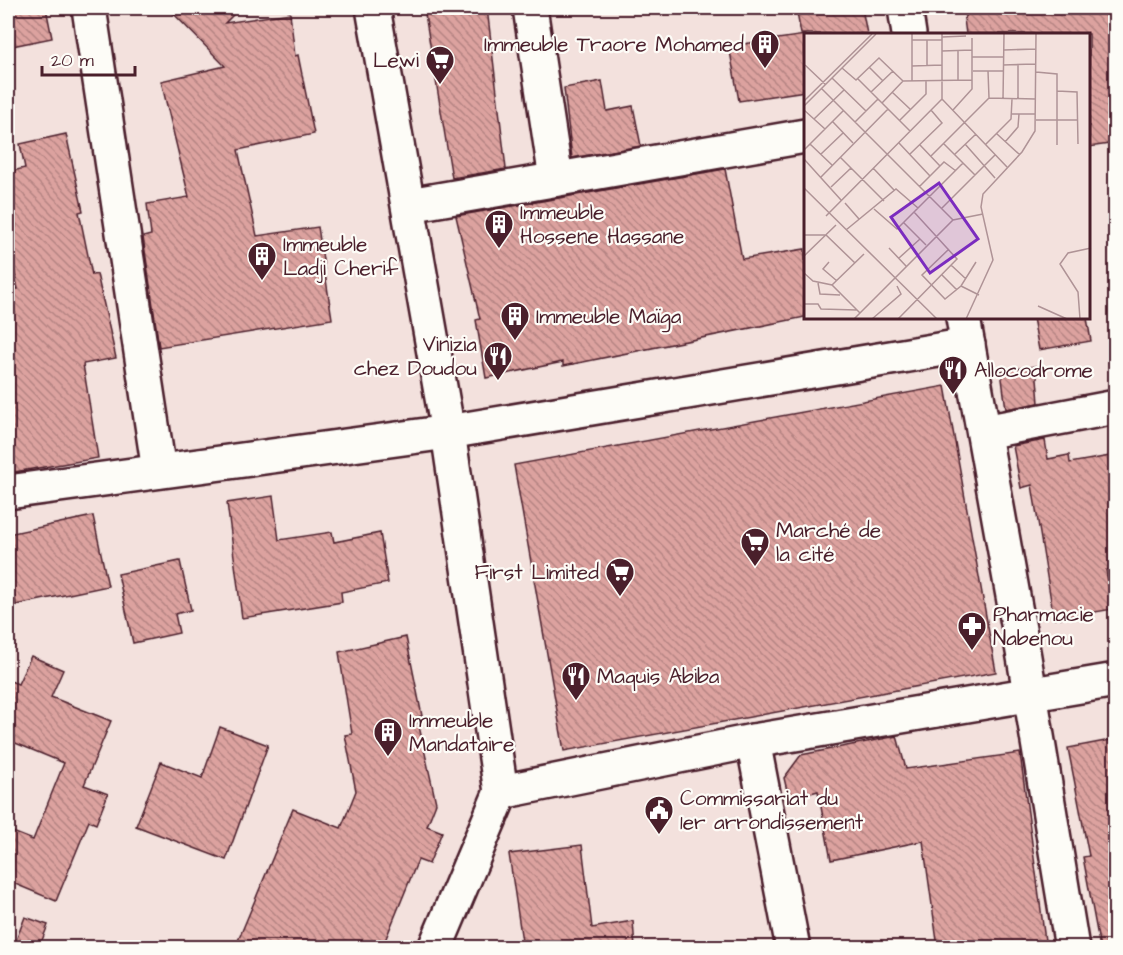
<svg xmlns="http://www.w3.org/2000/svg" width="1123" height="955" font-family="'Architects Daughter',sans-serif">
  <defs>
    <pattern id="building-back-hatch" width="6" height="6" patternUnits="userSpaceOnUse" patternTransform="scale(1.5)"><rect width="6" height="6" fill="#dca29f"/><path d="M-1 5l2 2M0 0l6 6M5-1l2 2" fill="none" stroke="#b48382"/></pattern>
  </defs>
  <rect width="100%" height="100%" fill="#f3e1dd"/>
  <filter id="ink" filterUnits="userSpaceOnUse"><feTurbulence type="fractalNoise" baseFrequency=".0167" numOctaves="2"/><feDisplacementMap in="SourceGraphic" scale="12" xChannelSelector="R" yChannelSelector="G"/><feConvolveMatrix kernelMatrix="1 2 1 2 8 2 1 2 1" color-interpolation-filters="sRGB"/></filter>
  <g filter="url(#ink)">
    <g fill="url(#building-back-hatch)" stroke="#4a1f2b" stroke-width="1.5">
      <path d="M8,8H46L52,38L12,46Z"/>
      <path d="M168,8H240L225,23L290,13L295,56L298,55L314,134L238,150L257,236L318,227L332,319L159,347L143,237L151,235L147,204L189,197L161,81L225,66Z"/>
      <path d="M424,8H487L506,169L452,178Z"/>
      <path d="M796,8H862L867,34H801Z"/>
      <path d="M972,8H1116V143L1089,147V34H966L964,19Z"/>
      <path d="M805,35V91L739,101L729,46Z"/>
      <path d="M602,81L607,111L633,106L641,146L572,158L564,88Z"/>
      <path d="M66,134L83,211L79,212L92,275L97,274L116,358L83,364L98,458L8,473V289H18L8,238V229L16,227L8,190V172L25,168L20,144Z"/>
      <path d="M725,169L742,259L805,249V317L563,366V362L486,378L476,320L480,319L456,216Z"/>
      <path d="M1033,318H1087L1091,341L1039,350Z"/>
      <path d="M1036,366L1039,403L1006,409L1001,371Z"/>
      <path d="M945,386L996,672L564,751L514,465Z"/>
      <path d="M1045,440L1048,459L1069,455L1070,463L1116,455V568L1106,570L1113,609L1054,619L1032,485L1021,488L1013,446Z"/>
      <path d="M273,496L279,540L332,532L334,542L380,533L388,583L341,592L342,602L242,618L227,503Z"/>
      <path d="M93,516L108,586L16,605L8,562V534Z"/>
      <path d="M180,561L191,610L175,614L179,633L133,643L118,574Z"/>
      <path d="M406,637L422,716L417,717L436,803L427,826L442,832L429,864L418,860L382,948H235L293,809L341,828L356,791L345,735L352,734L339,652Z"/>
      <path d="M31,656L63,670L51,697L111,721L84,785L108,794L96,824L89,821L56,901L8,881V830L33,840L64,763L8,740V680L18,684Z"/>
      <path d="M220,727L268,745L226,860L136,826L161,762L202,778Z"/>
      <path d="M897,736L906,769L1020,753L1046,948H938L923,841L831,860L818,791L789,799L784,778L801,755Z"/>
      <path d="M1116,739V948H1100L1083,857L1089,856L1068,748Z"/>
      <path d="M582,845L592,928L633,921L635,948H523L509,854Z"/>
      <path d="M25,917L48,925L39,948H13Z"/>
    </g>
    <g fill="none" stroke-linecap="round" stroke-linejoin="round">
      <g stroke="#4a1f2b" stroke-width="38">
        <g id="street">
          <path d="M89,8L159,471"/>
          <path d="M373,8L448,432L501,792L435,948"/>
          <path d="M530,8L556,179"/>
          <path d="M905,8L909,34"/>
          <path d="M409,205L805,136"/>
          <path d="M963,318L1024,657L1072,948"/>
          <path d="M984,432L1116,407"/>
          <path d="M8,492L448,432L968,345"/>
          <path d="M753,741L793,948"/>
          <path d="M501,792L753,741L1116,680"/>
        </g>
      </g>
      <use href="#street" stroke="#fdfcf7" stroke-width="33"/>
    </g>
  </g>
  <defs>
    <g id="building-pin" transform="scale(1.5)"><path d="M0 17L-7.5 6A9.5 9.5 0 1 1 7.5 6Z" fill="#4a1f2b" stroke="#fdfcf7"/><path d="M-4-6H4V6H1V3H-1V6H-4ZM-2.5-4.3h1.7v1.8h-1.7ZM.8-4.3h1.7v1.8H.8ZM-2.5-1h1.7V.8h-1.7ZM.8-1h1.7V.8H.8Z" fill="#fff"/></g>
    <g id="supermarket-pin" transform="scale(1.5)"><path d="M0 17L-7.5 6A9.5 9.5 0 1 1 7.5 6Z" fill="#4a1f2b" stroke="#fdfcf7"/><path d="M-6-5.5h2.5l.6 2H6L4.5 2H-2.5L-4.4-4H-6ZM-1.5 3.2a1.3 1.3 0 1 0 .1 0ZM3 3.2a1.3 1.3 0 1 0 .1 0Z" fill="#fff"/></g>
    <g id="restaurant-pin" transform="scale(1.5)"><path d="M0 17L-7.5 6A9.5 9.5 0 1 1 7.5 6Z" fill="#4a1f2b" stroke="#fdfcf7"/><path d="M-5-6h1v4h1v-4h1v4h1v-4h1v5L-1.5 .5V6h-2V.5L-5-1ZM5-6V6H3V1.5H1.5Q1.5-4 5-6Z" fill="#fff"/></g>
    <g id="pharmacy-pin" transform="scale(1.5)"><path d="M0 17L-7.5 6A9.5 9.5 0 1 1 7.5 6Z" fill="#4a1f2b" stroke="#fdfcf7"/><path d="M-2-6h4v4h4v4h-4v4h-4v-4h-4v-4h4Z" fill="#fff"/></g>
    <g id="civic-pin" transform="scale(1.5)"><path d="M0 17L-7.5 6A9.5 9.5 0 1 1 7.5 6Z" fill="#4a1f2b" stroke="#fdfcf7"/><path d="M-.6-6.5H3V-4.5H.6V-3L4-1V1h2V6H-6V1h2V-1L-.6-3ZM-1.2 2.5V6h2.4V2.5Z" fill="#fff"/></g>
  </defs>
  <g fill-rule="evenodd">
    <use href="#building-pin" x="765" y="44"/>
    <use href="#supermarket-pin" x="440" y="60"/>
    <use href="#building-pin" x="499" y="224"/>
    <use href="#building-pin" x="262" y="256"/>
    <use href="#building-pin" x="515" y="316"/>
    <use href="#restaurant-pin" x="498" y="356"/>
    <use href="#restaurant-pin" x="953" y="370"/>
    <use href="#supermarket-pin" x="755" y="542"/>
    <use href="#supermarket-pin" x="620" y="572"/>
    <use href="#pharmacy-pin" x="972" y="626"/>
    <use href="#restaurant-pin" x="576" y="676"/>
    <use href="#building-pin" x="388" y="732"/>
    <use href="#civic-pin" x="659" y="810"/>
  </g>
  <g text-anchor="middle" stroke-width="4.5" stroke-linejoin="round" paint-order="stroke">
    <g font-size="21" fill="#4a1f2b" stroke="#fdfcf7" text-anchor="start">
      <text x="744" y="51" text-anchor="end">Immeuble Traore Mohamed</text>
      <text x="419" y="67" text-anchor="end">Lewi</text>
      <text x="520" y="219">Immeuble<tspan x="520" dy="24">Hossene Hassane</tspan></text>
      <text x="283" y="251">Immeuble<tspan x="283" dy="24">Ladji Cherif</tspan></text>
      <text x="536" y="323">Immeuble Maïga</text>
      <text x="477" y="351" text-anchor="end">Vinizia<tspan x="477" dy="24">chez Doudou</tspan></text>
      <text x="974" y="377">Allocodrome</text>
      <text x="776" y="537">Marché de<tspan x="776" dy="24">la cité</tspan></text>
      <text x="599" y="579" text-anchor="end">First Limited</text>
      <text x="993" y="621">Pharmacie<tspan x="993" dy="24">Nabenou</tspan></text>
      <text x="597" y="683">Maquis Abiba</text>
      <text x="409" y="727">Immeuble<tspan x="409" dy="24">Mandataire</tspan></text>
      <text x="680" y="805">Commissariat du<tspan x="680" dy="24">1er arrondissement</tspan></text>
    </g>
  </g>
  <g transform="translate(804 33)">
    <rect width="286" height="286" fill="#f3e1dd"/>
    <path fill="none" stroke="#af9396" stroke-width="1.5" d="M138,1V66L203,134M138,4L162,3M108,7H138M123,7V32M154,17V48M200,17L232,16M138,18L168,17M168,24H199M1,32L21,51M199,32L232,31M214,32V66M108,33L138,32M65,34L79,48M38,35L52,47L75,25L99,48L168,47M169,38H199M184,38L185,65M232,39L253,41V112M28,45L62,78M54,46L106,98M108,48V1M17,55L149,187M253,58L273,59L274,111M67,59L89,38M88,59L106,76M199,66L200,1M0,68L68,1M78,70L99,48M0,73L72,1M0,77L21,96M149,77L168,56V5M208,81H231M10,86L40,57M96,87L122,61V48M232,87H274M29,89L49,110M51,89L74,66M193,101L216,122M201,109L214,94L215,81M95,110L126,143M6,111L28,132M140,111L171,142M161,111L191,145M182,111L207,86L208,66M116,112L136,133M0,117L39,78M17,121L39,100M106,121L138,90L127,77M151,121L172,101M127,123L185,65L231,66M36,124L80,168M0,126L37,167M69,135L90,157M17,144L84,76M27,154L47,135M115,154L140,129L152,138M0,155L133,286M41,170L55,186M70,176L93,196L159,130M137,176L191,122M22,183L138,66M100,190L122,212M42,197L92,156L114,175M0,202H22L51,230M85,215L102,233M145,216L118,242L141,266L157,253L172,229M0,223L32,192M95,225L116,206M25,229L19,236L33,248M147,232L162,246M0,240L9,248L28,252L56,280M138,242L153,257M14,250L16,261L36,262M28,252L60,221M157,253L175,262M0,271H14L17,276L53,277M234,273L263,286M50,286L149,187L179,181M68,286L97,261L93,253M94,286L153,226L110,179M162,286L189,227L177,174L179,161L218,119L231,98L232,1M276,286L274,259L256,231L264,220L287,215"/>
    <path fill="#7b2cbf" fill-opacity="0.15" stroke="#7b2cbf" stroke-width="3" d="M135,150L174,206L126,240L87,184Z"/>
    <rect width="286" height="286" fill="none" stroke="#4a1f2b" stroke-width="3"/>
  </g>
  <rect width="1123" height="955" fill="none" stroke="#fdfcf7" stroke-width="30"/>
  <rect x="15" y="15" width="1093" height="925" fill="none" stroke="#4a1f2b" stroke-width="2" filter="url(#ink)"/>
  <path d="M42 66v9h93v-9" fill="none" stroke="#4a1f2b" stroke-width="3"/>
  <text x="51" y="66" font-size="18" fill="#4a1f2b" stroke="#fdfcf7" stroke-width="4.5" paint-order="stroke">20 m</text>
</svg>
